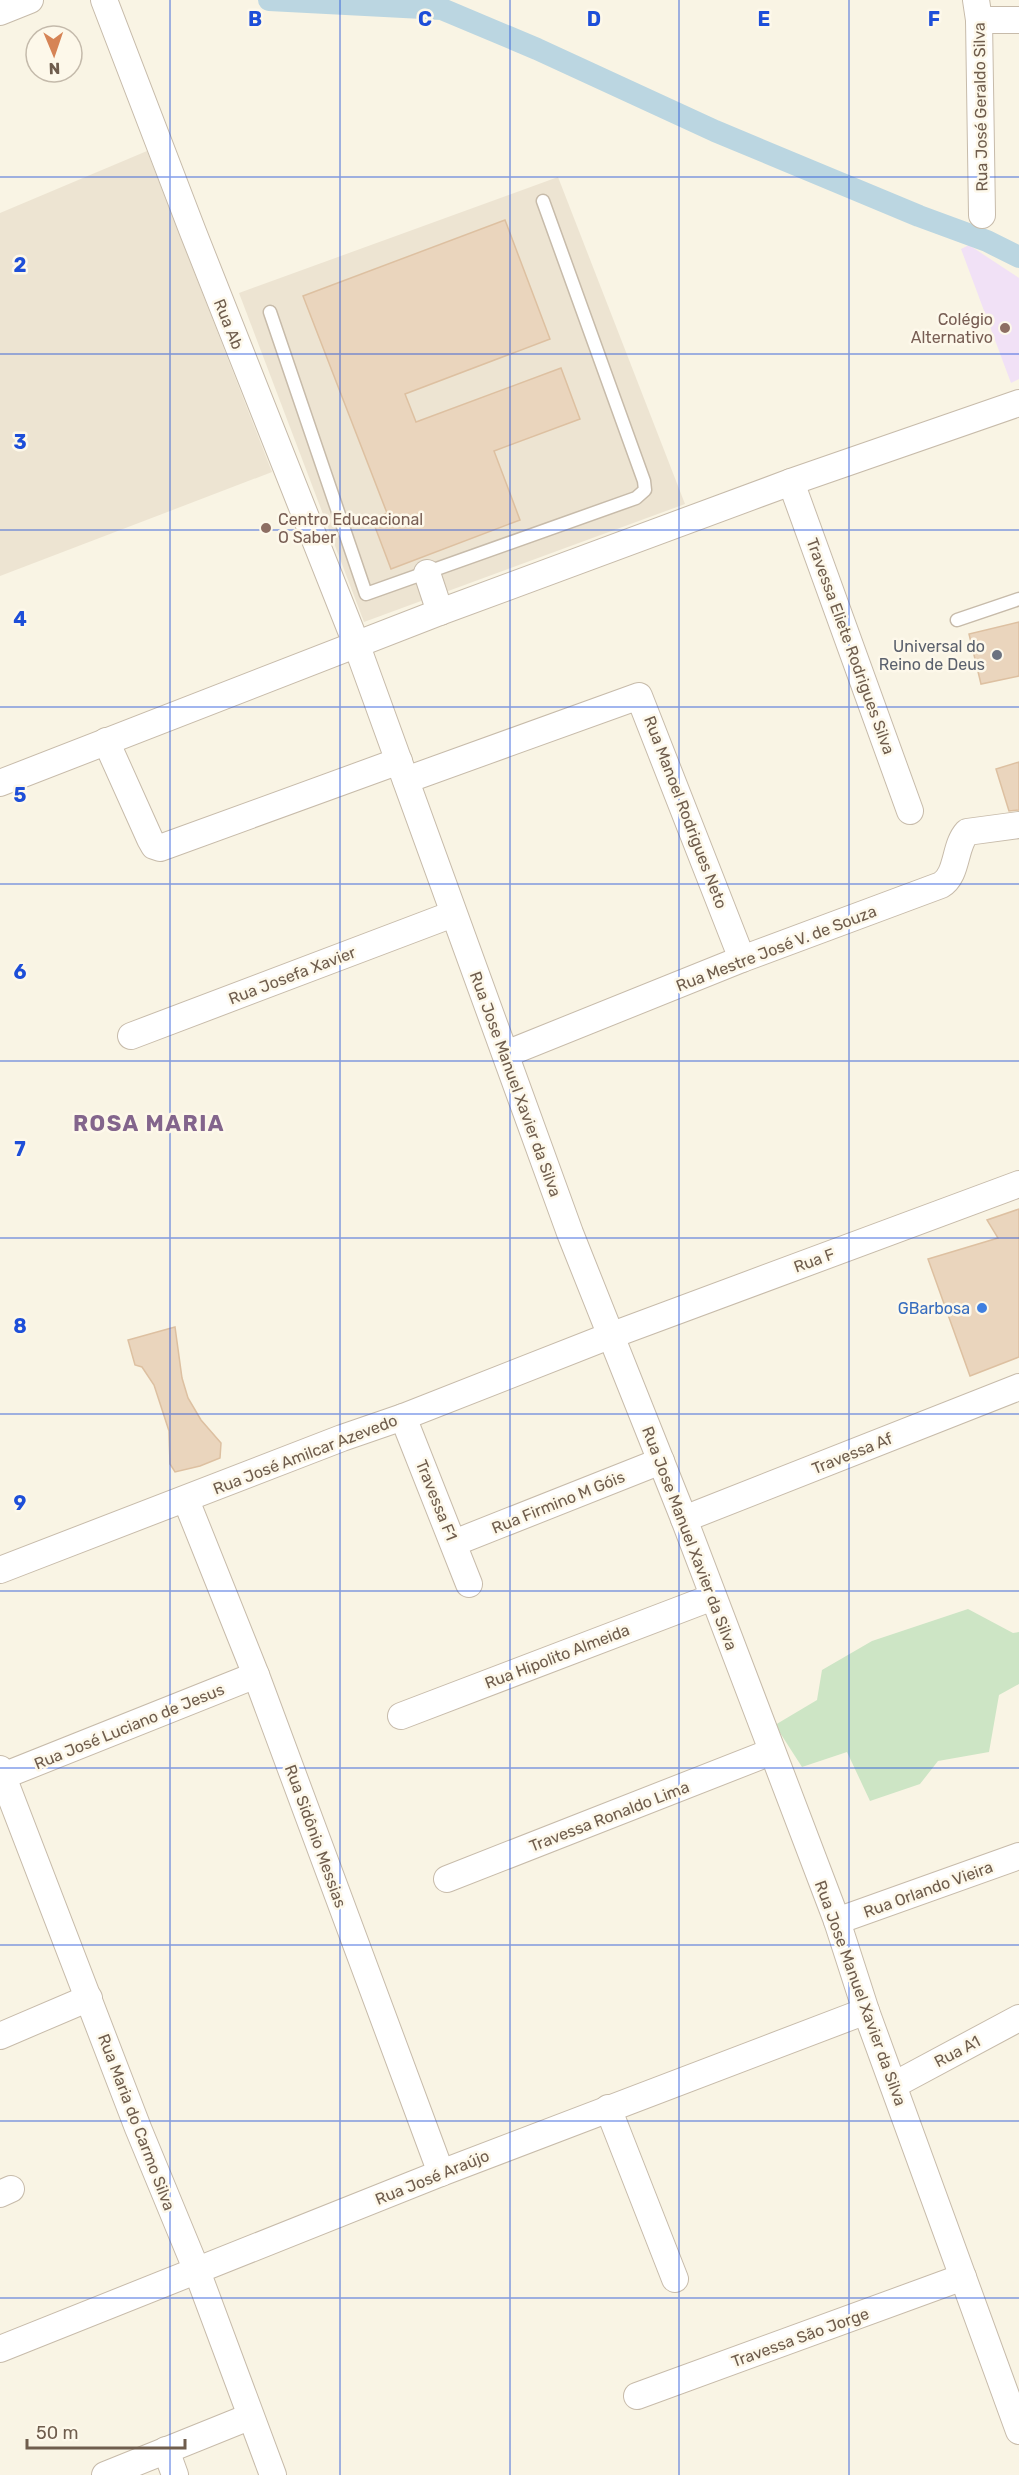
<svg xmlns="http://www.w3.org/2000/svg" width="1019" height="2475" font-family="Rubik,sans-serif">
  <rect width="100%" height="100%" fill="#f9f4e4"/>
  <g fill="#ede4d2">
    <path d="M147,151L272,472L0,576V213Z"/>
    <path d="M558,177L685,504L364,622L239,293Z"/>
  </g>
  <path fill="#f1e1f6" d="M969,245L1019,278V379L1011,383L961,249Z"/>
  <path fill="#cde5c5" d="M968,1609L1013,1633L1019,1632V1684L999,1695L989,1752L938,1761L920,1784L870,1801L847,1752L802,1767L775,1725L817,1700L822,1670L872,1641Z"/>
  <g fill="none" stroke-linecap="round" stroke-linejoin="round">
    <path stroke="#bbd6e1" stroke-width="22" d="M269,0L442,9L537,49L715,131L919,216L987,241L1019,257"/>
  </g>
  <g fill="#ead5bd" stroke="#ddc0a1" stroke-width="1.5">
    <path d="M505,220L550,339L405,394L416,422L561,368L580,419L494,451L520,520L391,569L372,519L387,513L303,296Z"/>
    <path d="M1019,622V676L981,684L969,634Z"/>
    <path d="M1019,762V810L1009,811L996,769Z"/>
    <path d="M1019,1209V1357L970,1376L928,1259L998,1238L987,1220Z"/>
    <path d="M175,1327L182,1378L188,1398L201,1420L221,1443L220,1458L200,1466L175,1472L170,1464L169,1431L154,1385L142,1367L135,1365L128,1340Z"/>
  </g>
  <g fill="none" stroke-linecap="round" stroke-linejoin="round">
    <g stroke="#c7bbaa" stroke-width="15">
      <g id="service">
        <path d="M270,312L366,594L636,498L645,490L644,481L543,201"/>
        <path d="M957,620L1019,599"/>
      </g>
    </g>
    <g stroke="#c7bbaa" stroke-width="28">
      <g id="minor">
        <path d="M104,0L193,232L357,646L570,1233L684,1519L837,1921L866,2011L1019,2431"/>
        <path d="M976,0L979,20L982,215"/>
        <path d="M0,12L30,0"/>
        <path d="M979,20H1019"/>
        <path d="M791,482L910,811"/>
        <path d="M427,573L440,612"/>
        <path d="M106,741L150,839L154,846L160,848L399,761"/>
        <path d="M406,780L639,696L742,959"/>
        <path d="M0,783L440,612L791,482L1019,403"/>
        <path d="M131,1036L453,914"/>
        <path d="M506,1054L742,959L941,885C958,875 954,846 967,832L1019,825"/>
        <path d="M403,1417L469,1584"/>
        <path d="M186,1500L256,1675L441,2173"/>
        <path d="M684,1519L1019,1387"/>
        <path d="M454,1543L661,1461"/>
        <path d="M0,1570L342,1438L403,1417L599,1340L1019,1184"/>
        <path d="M401,1716L713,1597"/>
        <path d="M0,1769L138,2128L197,2271L273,2475"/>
        <path d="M3,1776L256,1675"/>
        <path d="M447,1879L771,1752"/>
        <path d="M837,1921L1019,1856"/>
        <path d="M0,2036L89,1998"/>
        <path d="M894,2085L1019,2018"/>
        <path d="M608,2108L675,2279"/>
        <path d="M0,2194L11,2189"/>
        <path d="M0,2349L441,2173L866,2011"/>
        <path d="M637,2396L963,2277"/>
        <path d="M166,2450L175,2475"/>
        <path d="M105,2475L249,2417"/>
      </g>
    </g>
    <use href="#service" stroke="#fff" stroke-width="12"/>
    <use href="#minor" stroke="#fff" stroke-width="26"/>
  </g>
  <path fill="none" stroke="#1d4ed8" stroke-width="1.5" stroke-opacity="0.55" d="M170,0V2475M340,0V2475M510,0V2475M679,0V2475M849,0V2475M0,177H1019M0,354H1019M0,530H1019M0,707H1019M0,884H1019M0,1061H1019M0,1238H1019M0,1414H1019M0,1591H1019M0,1768H1019M0,1945H1019M0,2121H1019M0,2298H1019"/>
  <g fill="#8d6e63" stroke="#fdf8ea" stroke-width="2">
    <circle cx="1005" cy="328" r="6"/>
    <circle cx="266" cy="528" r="6"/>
  </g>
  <circle fill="#6b7280" stroke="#fdf8ea" stroke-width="2" cx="997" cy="655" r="6"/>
  <circle fill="#3f7fe0" stroke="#fdf8ea" stroke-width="2" cx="982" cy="1308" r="6"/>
  <g text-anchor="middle" stroke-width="5" stroke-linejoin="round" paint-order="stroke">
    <g font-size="16" fill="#6f5d4d" stroke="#fdf8ea">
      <text transform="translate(980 107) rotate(-91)" y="6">Rua José Geraldo Silva</text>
      <text transform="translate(229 324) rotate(68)" y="6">Rua Ab</text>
      <text transform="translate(851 646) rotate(70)" y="6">Travessa Eliete Rodrigues Silva</text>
      <text transform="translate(686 812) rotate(69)" y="6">Rua Manoel Rodrigues Neto</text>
      <text transform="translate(776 948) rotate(-21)" y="6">Rua Mestre José V. de Souza</text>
      <text transform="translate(292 975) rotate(-21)" y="6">Rua Josefa Xavier</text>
      <text transform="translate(516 1084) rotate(70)" y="6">Rua Jose Manuel Xavier da Silva</text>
      <text transform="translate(814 1260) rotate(-20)" y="6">Rua F</text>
      <text transform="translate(852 1453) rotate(-22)" y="6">Travessa Af</text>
      <text transform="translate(305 1454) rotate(-21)" y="6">Rua José Amilcar Azevedo</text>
      <text transform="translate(437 1500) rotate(68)" y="6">Travessa F1</text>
      <text transform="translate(558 1502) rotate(-22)" y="6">Rua Firmino M Góis</text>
      <text transform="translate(690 1538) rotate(69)" y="6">Rua Jose Manuel Xavier da Silva</text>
      <text transform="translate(557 1656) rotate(-21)" y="6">Rua Hipolito Almeida</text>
      <text transform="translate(129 1726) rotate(-22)" y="6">Rua José Luciano de Jesus</text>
      <text transform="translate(609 1816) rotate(-21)" y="6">Travessa Ronaldo Lima</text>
      <text transform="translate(316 1836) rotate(70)" y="6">Rua Sidônio Messias</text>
      <text transform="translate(928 1889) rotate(-20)" y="6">Rua Orlando Vieira</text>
      <text transform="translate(861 1993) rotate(70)" y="6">Rua Jose Manuel Xavier da Silva</text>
      <text transform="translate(957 2051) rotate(-28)" y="6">Rua A1</text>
      <text transform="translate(137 2122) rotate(69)" y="6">Rua Maria do Carmo Silva</text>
      <text transform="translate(432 2177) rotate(-22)" y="6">Rua José Araújo</text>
      <text transform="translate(800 2337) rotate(-20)" y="6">Travessa São Jorge</text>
    </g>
    <g font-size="16" fill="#785e54" stroke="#fdf8ea" text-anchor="end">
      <text x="993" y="325">Colégio<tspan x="993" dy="18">Alternativo</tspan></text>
      <text x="278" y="525" text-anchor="start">Centro Educacional<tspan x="278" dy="18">O Saber</tspan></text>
    </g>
    <g font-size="16" fill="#5b616d" stroke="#fdf8ea" text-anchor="end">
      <text x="985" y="652">Universal do<tspan x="985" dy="18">Reino de Deus</tspan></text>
    </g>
    <g font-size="16" fill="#366cbe" stroke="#fdf8ea" text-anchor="end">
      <text x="970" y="1314">GBarbosa</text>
    </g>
    <g font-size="22" font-weight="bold" letter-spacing="1.5" fill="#83658c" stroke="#fdf8ea">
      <text x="149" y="1131">ROSA MARIA</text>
    </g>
  </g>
  <g font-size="20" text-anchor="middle" font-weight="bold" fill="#1d4ed8" stroke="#fdf8ea" stroke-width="5" stroke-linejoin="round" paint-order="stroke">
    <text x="255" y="26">B</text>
    <text x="425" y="26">C</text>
    <text x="594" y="26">D</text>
    <text x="764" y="26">E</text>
    <text x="934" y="26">F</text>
    <text x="20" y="272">2</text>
    <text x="20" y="449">3</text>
    <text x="20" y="626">4</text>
    <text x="20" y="802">5</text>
    <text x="20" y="979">6</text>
    <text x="20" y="1156">7</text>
    <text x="20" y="1333">8</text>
    <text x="20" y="1510">9</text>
  </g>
  <g transform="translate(54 54) rotate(178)"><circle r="28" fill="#fdf8ea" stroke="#c4baab" stroke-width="1.5"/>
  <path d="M0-4.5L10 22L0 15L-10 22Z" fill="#d68456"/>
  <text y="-9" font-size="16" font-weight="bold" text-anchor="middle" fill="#6f5d4d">N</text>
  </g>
  <path d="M27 2439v9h158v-9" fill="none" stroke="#6f5d4d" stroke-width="3"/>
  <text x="36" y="2439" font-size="18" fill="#6f5d4d" stroke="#fdf8ea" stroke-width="4.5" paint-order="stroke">50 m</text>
</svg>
